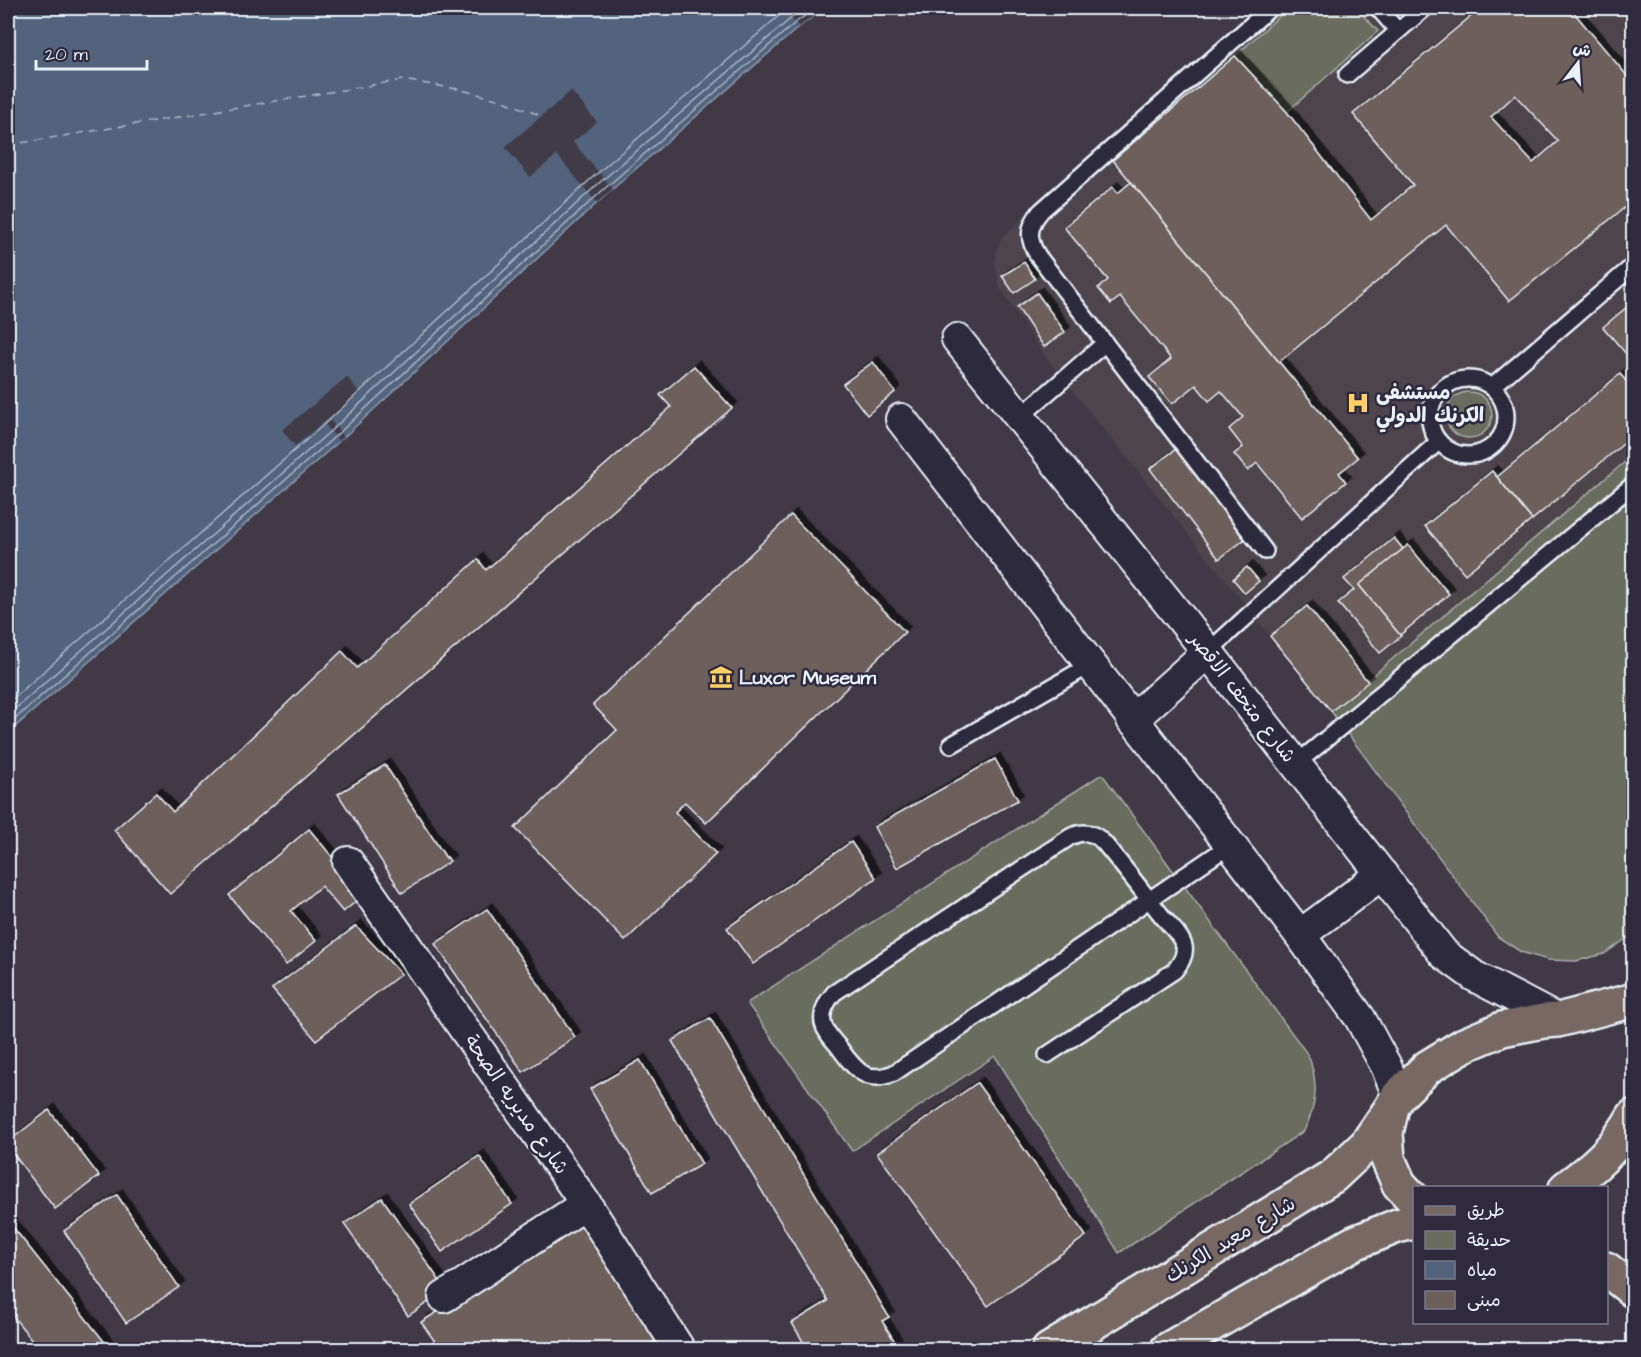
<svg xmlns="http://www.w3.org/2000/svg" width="1641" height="1357" font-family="'Architects Daughter','Playpen Sans Arabic',sans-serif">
  <defs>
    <filter id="shadow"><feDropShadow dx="5.5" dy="-5.5" stdDeviation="0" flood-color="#0009"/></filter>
  </defs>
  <rect width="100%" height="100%" fill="#413a46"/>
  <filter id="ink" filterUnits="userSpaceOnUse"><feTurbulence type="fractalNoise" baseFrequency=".0167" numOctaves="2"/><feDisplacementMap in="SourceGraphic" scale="12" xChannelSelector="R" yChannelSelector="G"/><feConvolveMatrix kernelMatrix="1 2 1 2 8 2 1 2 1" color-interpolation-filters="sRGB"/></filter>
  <g filter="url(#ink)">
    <path fill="#4e454c" d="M1253,8H1633V455L1331,711L1041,351L1000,288L995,263L996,251L1001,239L1012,229Z"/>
    <g fill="#696c5e" stroke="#a8aeab" stroke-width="1.5">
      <path d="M1288,8H1356L1378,31L1287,112L1235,56Z"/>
      <circle cx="1469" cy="415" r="23"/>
      <path d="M1633,455V934L1604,954L1576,961L1548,960L1521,952L1498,937L1331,711Z"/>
      <path d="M1102,774L1308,1055C1319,1083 1317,1105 1304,1131L1119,1253L995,1056L852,1151L747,1003Z"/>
    </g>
    <path fill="#53627d" stroke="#8f9bae" stroke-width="1.5" d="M8,8H825L799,27L607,194L344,437L8,733Z"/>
    <g fill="#413a46">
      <path d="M783,8H809L815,15L799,27Z"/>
      <path d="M571,91L597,122L573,142L613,189L597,203L557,155L530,177L505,147Z"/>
      <path d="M347,377L360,393L329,419L344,437L339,441L323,422L295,446L282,430Z"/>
    </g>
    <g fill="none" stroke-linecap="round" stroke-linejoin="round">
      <g stroke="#acb8c7" stroke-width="1.5">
        <path d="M8,703L329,420L592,178L788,8"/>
        <path d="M8,715L335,427L598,184L803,8"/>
        <path d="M8,725L340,432L603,190L795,23L815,8"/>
      </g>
      <path stroke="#acb8c7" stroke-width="1.5" stroke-dasharray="8 6" stroke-linecap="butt" d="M8,145L403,80L458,89L501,100L542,116"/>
    </g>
    <g fill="#6c5f5b" stroke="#e8f1f8" stroke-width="1.5" fill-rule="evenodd" filter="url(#shadow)">
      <path d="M1481,8H1539L1541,10L1544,8H1570L1634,84V200L1509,301L1446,225L1279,362L1113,160L1235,56L1287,112L1371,220L1413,185L1353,114ZM1515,95L1558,141L1533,163L1491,117Z"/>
      <path d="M1131,182L1358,458L1339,473L1346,482L1302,518L1257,463L1248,471L1234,454L1243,447L1229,429L1243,417L1221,391L1209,401L1196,385L1172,404L1149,377L1171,359L1120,297L1111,304L1098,288L1108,280L1064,227L1113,187L1118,193Z"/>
      <path d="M1024,262L1035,279L1014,293L1002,276Z"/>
      <path d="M1037,293L1065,332L1044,347L1017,307Z"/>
      <path d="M1634,301V363L1603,327Z"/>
      <path d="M873,362L895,392L867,415L843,384Z"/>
      <path d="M694,366L732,408L170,894L114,830L156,793L173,812L342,651L357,668L478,559L486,570L671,407L660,395Z"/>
      <path d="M1620,374L1631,387L1634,384V435L1532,520L1497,477Z"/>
      <path d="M1176,449L1245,539L1219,559L1150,469Z"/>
      <path d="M1492,471L1532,520L1465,574L1425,526Z"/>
      <path d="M791,515L905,632L706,823L685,802L675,812L716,854L625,941L515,828L617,730L593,705Z"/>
      <path d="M1394,538L1403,549L1359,585L1401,636L1380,653L1338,603L1354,590L1344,579Z"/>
      <path d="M1408,545L1449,594L1400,635L1359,585Z"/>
      <path d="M1247,567L1259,581L1245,593L1233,579Z"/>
      <path d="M1307,606L1368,682L1331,711L1270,636Z"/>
      <path d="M995,759L1018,800L897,868L874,827Z"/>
      <path d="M385,765L446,858L447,857L450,861L402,893L338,794Z"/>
      <path d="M309,829L364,895L343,912L321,886L291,911L316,941L286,965L229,895Z"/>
      <path d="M851,842L876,878L753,964L727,928Z"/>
      <path d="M487,909L575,1037L523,1072L435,944Z"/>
      <path d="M356,926L401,974L316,1040L272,989Z"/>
      <path d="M710,1018L889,1317L882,1321L900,1350H853L848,1341L834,1350H808L792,1323L828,1301L672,1041Z"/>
      <path d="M640,1060L702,1164L652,1193L590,1089Z"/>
      <path d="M977,1083L1086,1236L988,1306L877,1153Z"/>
      <path d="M49,1110L99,1176L55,1209L8,1147V1142Z"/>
      <path d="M479,1156L512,1204L442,1252L409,1204Z"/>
      <path d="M117,1195L179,1287L126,1323L64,1231Z"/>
      <path d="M382,1198L446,1290L408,1316L344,1224Z"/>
      <path d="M8,1221L111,1350H40L8,1310Z"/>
      <path d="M580,1224L662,1337L641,1350H441L421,1322Z"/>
    </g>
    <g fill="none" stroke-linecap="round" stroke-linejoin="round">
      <g stroke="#e8f1f8" stroke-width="20">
        <g id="lane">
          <path d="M1378,8L1398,31"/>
          <path d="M1347,75L1425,8"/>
          <circle cx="1468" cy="417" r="38"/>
          <path d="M1492,387L1634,265"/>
          <path d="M1020,417L1105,343"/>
          <path d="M1265,551L1038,256C1027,239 1028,226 1041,211L1270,8"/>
          <path d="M1208,652L1438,442"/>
          <path d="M951,745L1090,665"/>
          <path d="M1296,764L1634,484"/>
          <path d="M1047,1055L1174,971C1180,964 1186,956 1184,946C1181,935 1169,925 1162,916C1143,892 1124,867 1104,843C1094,832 1084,830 1070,837L834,993C827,1001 821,1011 823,1023C825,1032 832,1039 838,1046C854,1068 865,1085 894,1073L1230,845"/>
        </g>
      </g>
      <g stroke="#e8f1f8" stroke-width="34">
        <g id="street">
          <path d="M957,339L1208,652L1444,954L1474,976L1558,1020"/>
          <path d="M901,419L1300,935L1360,1018L1386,1066L1398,1096"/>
          <path d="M1132,720L1208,652"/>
          <path d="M348,862L586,1204L680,1350"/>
          <path d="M1300,935L1382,874"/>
          <path d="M444,1297L586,1204"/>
        </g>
      </g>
      <g stroke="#e8f1f8" stroke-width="38">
        <g id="primary">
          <path d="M1566,1188C1597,1165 1615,1149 1634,1116"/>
          <path d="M1414,1200L1399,1184L1388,1159L1386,1133L1392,1107L1398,1096L1428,1067L1464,1045L1502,1029L1543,1021L1558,1020L1634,1000"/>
          <path d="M1606,1269L1634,1291"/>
          <path d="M1049,1350L1333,1176L1366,1145L1392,1107"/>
          <path d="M1167,1350L1354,1243L1397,1226L1414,1222"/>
        </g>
      </g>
      <use href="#lane" stroke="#2f2a3d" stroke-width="15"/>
      <use href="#street" stroke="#2f2a3d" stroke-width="30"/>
      <use href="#primary" stroke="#776864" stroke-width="33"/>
    </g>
  </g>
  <defs>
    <g id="hospital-bare" transform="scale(1.8)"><path d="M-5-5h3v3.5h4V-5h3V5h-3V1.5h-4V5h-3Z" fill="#ffd166" stroke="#2f2a3d" stroke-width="2.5" paint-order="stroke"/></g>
    <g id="museum-bare" transform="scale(1.8)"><path d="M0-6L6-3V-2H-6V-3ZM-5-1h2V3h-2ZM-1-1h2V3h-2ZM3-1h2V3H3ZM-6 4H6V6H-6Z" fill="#ffd166" stroke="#2f2a3d" stroke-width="2.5" paint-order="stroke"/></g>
  </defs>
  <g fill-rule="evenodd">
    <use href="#hospital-bare" x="1358" y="403"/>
    <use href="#museum-bare" x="721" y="677"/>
  </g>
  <g text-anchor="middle" stroke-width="5" stroke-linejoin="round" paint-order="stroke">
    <g font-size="20" font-weight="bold" fill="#e8f1f8" stroke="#2f2a3d" text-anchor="start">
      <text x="1376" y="399">مستشفى<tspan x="1376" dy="23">الكرنك الدولي</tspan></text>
      <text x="739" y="684">Luxor Museum</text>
    </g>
    <g font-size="20" fill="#e8f1f8" stroke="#2f2a3d">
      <text transform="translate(1243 697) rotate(52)" y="7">شارع متحف الاقصر</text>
      <text transform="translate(517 1104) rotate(55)" y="7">شارع مديريه الصحة</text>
      <text transform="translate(1230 1239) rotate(-31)" y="7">شارع معبد الكرنك</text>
    </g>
  </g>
  <rect width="1641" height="1357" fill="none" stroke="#2f2a3d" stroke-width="30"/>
  <rect x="15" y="15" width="1611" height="1327" fill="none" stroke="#e8f1f8" stroke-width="2" filter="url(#ink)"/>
  <rect x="1413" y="1186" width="195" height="138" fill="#2f2a3d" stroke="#797a88" stroke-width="1.5"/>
  <rect x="1425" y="1206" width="30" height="9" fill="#776864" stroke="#797a88" stroke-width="1.5"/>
  <text x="1467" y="1216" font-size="18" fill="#e8f1f8">طريق</text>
  <rect x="1425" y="1231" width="30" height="18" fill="#696c5e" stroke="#797a88" stroke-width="1.5"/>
  <text x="1467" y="1246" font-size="18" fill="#e8f1f8">حديقة</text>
  <rect x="1425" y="1261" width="30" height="18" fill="#53627d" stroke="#797a88" stroke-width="1.5"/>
  <text x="1467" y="1276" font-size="18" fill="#e8f1f8">مياه</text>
  <rect x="1425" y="1291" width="30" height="18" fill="#6c5f5b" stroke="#797a88" stroke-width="1.5"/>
  <text x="1467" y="1306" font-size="18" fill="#e8f1f8">مبنى</text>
  <g transform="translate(1578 63) rotate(17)" stroke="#2f2a3d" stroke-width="4.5" paint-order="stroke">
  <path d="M0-4.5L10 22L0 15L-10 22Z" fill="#e8f1f8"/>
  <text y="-9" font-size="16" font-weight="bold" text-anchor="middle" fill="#e8f1f8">ش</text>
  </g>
  <path d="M36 60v9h111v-9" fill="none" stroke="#e8f1f8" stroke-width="3"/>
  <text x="45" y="60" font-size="18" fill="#e8f1f8" stroke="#2f2a3d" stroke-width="4.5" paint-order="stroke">20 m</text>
</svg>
